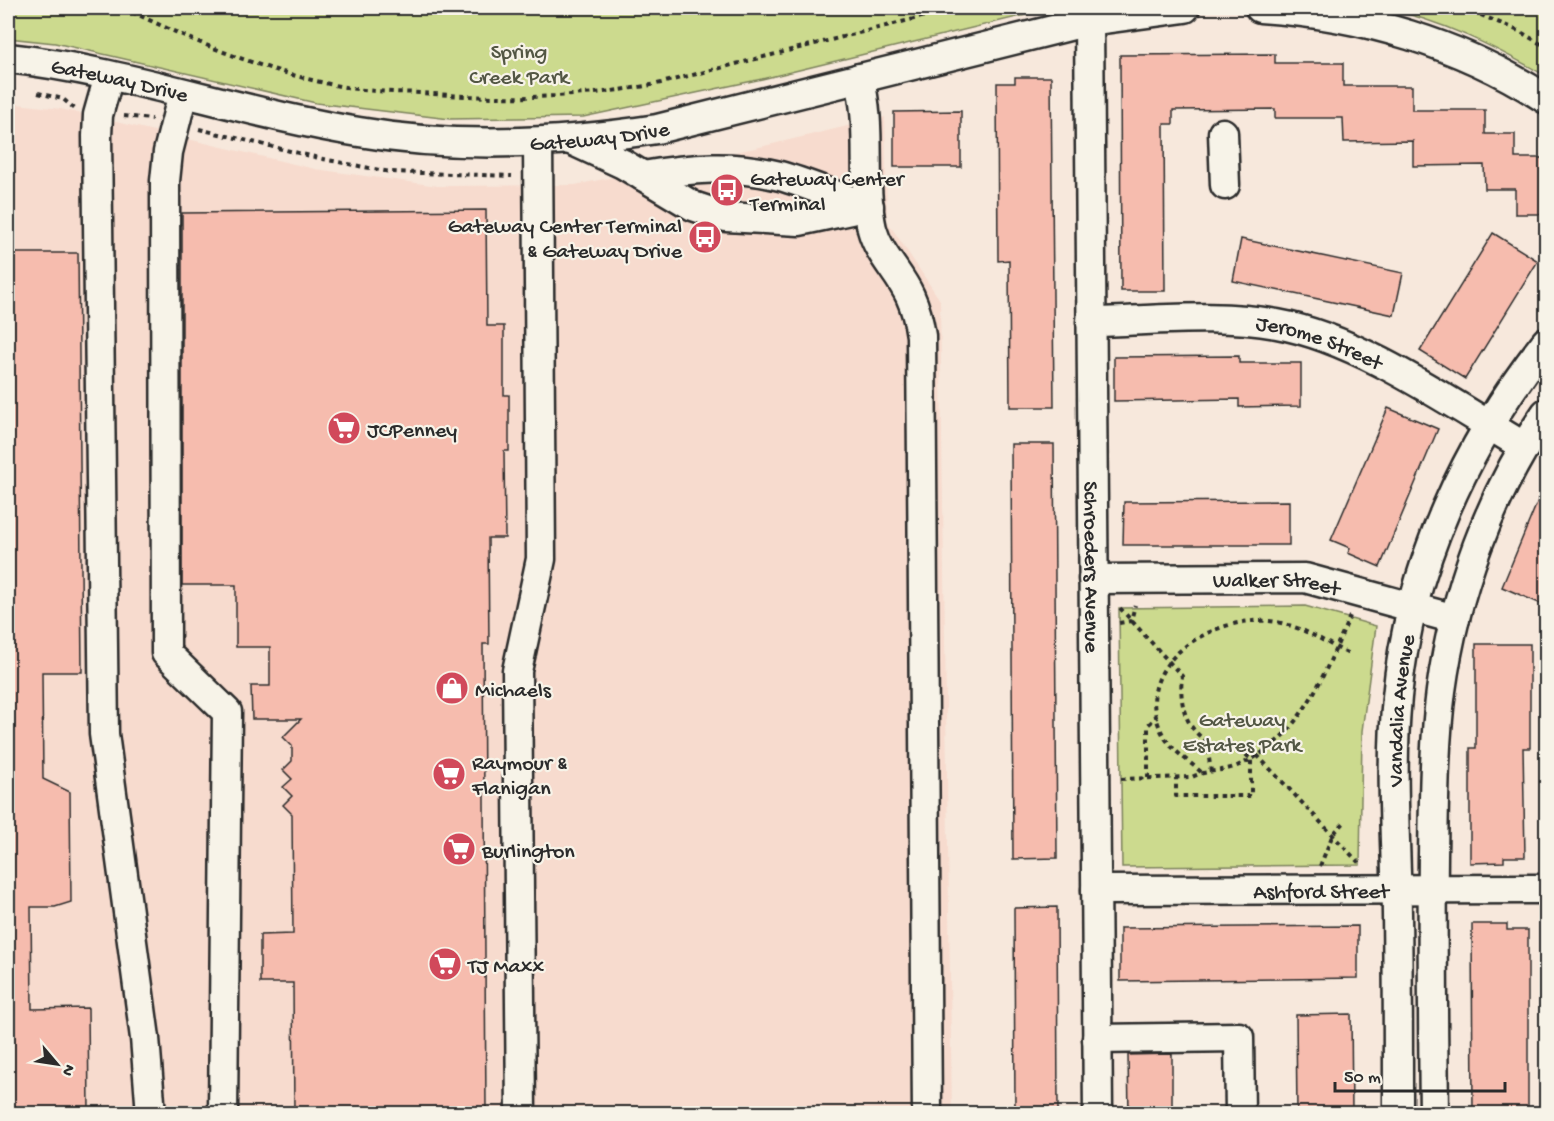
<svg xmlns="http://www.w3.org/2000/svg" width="1554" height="1121" font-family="'Gochi Hand',sans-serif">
  <rect width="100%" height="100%" fill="#f7e8dc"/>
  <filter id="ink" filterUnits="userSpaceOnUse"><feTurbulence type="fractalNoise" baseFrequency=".0167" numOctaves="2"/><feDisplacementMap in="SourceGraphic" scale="12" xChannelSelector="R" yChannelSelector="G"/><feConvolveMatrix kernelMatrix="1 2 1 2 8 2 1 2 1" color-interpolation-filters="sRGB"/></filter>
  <g filter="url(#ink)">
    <path fill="#f7dbce" d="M8,103L61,109L315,169L438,186L575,185L760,147L885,117L887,221L940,300L952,1113L8,1114Z"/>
    <g fill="#ccda8e" stroke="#7c825c" stroke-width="1.5">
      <path d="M8,8H1054L762,79L583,117L450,119L316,103L55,43L8,38Z"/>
      <path d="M1383,8H1546V76C1495,47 1441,20 1383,8Z"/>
      <path d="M1305,606L1376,626L1362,731L1360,865L1122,867L1119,608Z"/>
    </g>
    <g fill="#f6bcae" stroke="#2b2b2b" stroke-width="1.5">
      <path d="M1275,54V63H1343V86H1412V110H1485V134H1515V158H1546V214H1515V189H1485L1484,165L1413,166V141L1344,142L1343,118H1275V109L1173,110V124H1164L1165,291H1121L1120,55Z"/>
      <path d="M1015,77H1051L1054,407H1010L1009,260L998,261L997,83H1015Z"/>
      <path d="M961,111V167H894V112Z"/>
      <path d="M486,210L487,326H504V395H509V451H504L505,538H488L489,644H483L486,1113H294L293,983H260V935L293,934L292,814L283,805L292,796L283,787L292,779L283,770L292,761V746L283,737L301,719H252L251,686H270V647H236V585H182V213Z"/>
      <path d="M1493,233L1538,261L1465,379L1420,351Z"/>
      <path d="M1241,239L1403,273L1394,315L1233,281Z"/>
      <path d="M8,253H78L82,672H42L43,779L70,792L71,902L55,907H31L32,1009L88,1008L89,1113H8Z"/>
      <path d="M1239,356V363H1301V406L1239,407V399L1114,401V357Z"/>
      <path d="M1388,408L1438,429L1380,567L1348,553L1350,548L1331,540Z"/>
      <path d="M1011,444H1054L1057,858L1013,859Z"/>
      <path d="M1546,481V606L1502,587Z"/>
      <path d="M1289,501V545H1123L1124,502Z"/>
      <path d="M1476,644H1530V748H1523L1525,857H1504V862L1470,863V748H1476Z"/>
      <path d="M1057,907L1058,1113H1015L1014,908Z"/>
      <path d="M1472,924H1507V930H1528V1113H1473Z"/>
      <path d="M1358,926V978L1120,981V928Z"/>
      <path d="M1351,1014L1352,1113H1297L1296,1015Z"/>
      <path d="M1172,1054V1113H1129L1128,1055Z"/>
    </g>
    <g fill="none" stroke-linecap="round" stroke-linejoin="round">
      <g stroke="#2b2b2b" stroke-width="33">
        <g id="minor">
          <path d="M1260,8C1361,14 1462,44 1546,99"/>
          <path id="s1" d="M1089,21L1098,1114"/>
          <path id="s2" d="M8,58C127,71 241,113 359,132C458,149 558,144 657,129L1089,21L1185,8"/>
          <path d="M109,76L98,115L97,136L104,734L145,1038L151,1114"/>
          <path d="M859,78C873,127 861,180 872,229C879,255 899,272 910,296C916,309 919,322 921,336L927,1114"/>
          <path d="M183,93L168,152L165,181L166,653L227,712L223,1114"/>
          <path d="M1223,133L1225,185"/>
          <path d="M571,140L623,164L693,206L726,217L799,221L869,206"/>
          <path d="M643,176C690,168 733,164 780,176C809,184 837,197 867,206"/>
          <path id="s3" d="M1091,322C1152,321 1217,313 1277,324C1360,339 1452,404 1525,447"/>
          <path id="s4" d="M1093,579L1305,578L1455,619"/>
          <path id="s5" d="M1096,890L1546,889"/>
          <path d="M1097,1039L1239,1037L1240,1114"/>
          <path d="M521,1114L517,671L541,559L538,142"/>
          <path id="s6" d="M1398,1114C1398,1047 1398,980 1397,914C1396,841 1390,769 1397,697C1409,567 1466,444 1546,342"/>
          <path d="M1434,1114C1433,1027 1432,941 1433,855C1434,800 1434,745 1441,691C1454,594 1490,494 1546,413"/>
        </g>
      </g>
      <g stroke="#2b2b2b" stroke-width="4" stroke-dasharray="4.5 4.5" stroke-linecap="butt">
        <path d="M124,8C196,43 270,74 350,88C373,92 398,92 422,93C506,100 574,99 657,84L957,8"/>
        <path d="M1464,8L1519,31L1546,47"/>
        <path d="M38,93L63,99L75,109"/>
        <path d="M124,116L152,119"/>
        <path d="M199,129L323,159L390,172L512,176"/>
        <path d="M1120,608L1182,676C1179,703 1185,731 1212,744C1226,750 1239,751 1251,758V796H1176V778"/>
        <path d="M1119,623L1131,621L1135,605"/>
        <path d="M1257,755L1360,864"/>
        <path d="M1201,772C1189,761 1175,753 1165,738C1124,669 1208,616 1269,621C1299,624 1322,641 1349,654"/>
        <path d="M1211,772L1208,751L1211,743"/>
        <path d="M1148,778V725L1157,717"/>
        <path d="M1121,779L1192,777C1206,770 1222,772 1237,766C1302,740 1324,673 1351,614"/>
        <path d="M1320,866L1333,834L1344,823"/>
      </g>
      <use href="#minor" stroke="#f7f3e8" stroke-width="28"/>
    </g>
  </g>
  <defs>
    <g id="bus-disc" transform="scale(1.725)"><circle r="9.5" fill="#d1495b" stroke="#f7f3e8"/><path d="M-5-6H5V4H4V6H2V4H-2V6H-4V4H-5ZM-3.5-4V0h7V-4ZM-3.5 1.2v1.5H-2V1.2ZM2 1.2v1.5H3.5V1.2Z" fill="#fff"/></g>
    <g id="supermarket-disc" transform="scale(1.725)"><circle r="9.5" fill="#d1495b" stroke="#f7f3e8"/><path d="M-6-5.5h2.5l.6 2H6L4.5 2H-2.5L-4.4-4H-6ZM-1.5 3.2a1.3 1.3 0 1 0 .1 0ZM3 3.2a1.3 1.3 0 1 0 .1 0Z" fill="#fff"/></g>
    <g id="shop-disc" transform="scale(1.725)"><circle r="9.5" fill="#d1495b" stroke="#f7f3e8"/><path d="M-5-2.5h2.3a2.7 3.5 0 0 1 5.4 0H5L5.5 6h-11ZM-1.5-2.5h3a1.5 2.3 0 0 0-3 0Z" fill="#fff"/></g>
  </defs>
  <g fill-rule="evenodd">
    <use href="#bus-disc" x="727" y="190"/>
    <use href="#bus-disc" x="705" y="237"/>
    <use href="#supermarket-disc" x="344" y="428"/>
    <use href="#shop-disc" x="452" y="688"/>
    <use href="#supermarket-disc" x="449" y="774"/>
    <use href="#supermarket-disc" x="459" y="849"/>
    <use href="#supermarket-disc" x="445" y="964"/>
  </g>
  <g text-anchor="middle" stroke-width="4.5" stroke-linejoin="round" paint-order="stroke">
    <g font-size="22" fill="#535744" stroke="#f7f3e8">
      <text x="519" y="58">Spring<tspan x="519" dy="25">Creek Park</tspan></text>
      <text x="1242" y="726">Gateway<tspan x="1242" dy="25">Estates Park</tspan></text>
    </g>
    <g font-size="22" fill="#2b2b2b" stroke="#f7f3e8">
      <text dy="8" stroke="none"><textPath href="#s2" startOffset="114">Gateway Drive</textPath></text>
      <text dy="8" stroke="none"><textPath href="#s2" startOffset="600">Gateway Drive</textPath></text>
      <text dy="8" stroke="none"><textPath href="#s3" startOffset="232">Jerome Street</textPath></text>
      <text dy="8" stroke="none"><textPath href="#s1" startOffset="546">Schroeders Avenue</textPath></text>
      <text dy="8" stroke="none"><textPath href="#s4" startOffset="184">Walker Street</textPath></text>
      <text dy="8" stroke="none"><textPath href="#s6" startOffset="404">Vandalia Avenue</textPath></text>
      <text dy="8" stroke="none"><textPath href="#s5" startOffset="225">Ashford Street</textPath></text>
    </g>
    <g font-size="22" fill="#2b2b2b" stroke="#f7f3e8" text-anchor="start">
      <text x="750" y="185">Gateway Center<tspan x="750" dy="25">Terminal</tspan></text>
      <text x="682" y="232" text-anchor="end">Gateway Center Terminal<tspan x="682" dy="25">&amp; Gateway Drive</tspan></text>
      <text x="367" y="436">JCPenney</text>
      <text x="475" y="696">Michaels</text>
      <text x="472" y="769">Raymour &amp;<tspan x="472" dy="25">Flanigan</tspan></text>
      <text x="482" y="857">Burlington</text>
      <text x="468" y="972">TJ Maxx</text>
    </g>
  </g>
  <rect width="1554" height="1121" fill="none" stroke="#f7f3e8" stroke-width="30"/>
  <rect x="15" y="15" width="1524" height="1091" fill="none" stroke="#2b2b2b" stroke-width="2" filter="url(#ink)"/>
  <g transform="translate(57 1064) rotate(119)" stroke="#f7f3e8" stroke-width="4.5" paint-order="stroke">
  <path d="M0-4.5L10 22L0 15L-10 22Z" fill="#2b2b2b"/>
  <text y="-9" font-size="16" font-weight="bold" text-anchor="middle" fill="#2b2b2b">N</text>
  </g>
  <path d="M1335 1082v9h170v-9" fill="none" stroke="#2b2b2b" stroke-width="3"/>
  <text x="1344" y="1082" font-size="18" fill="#2b2b2b" stroke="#f7f3e8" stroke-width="4.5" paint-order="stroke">50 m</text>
</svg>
